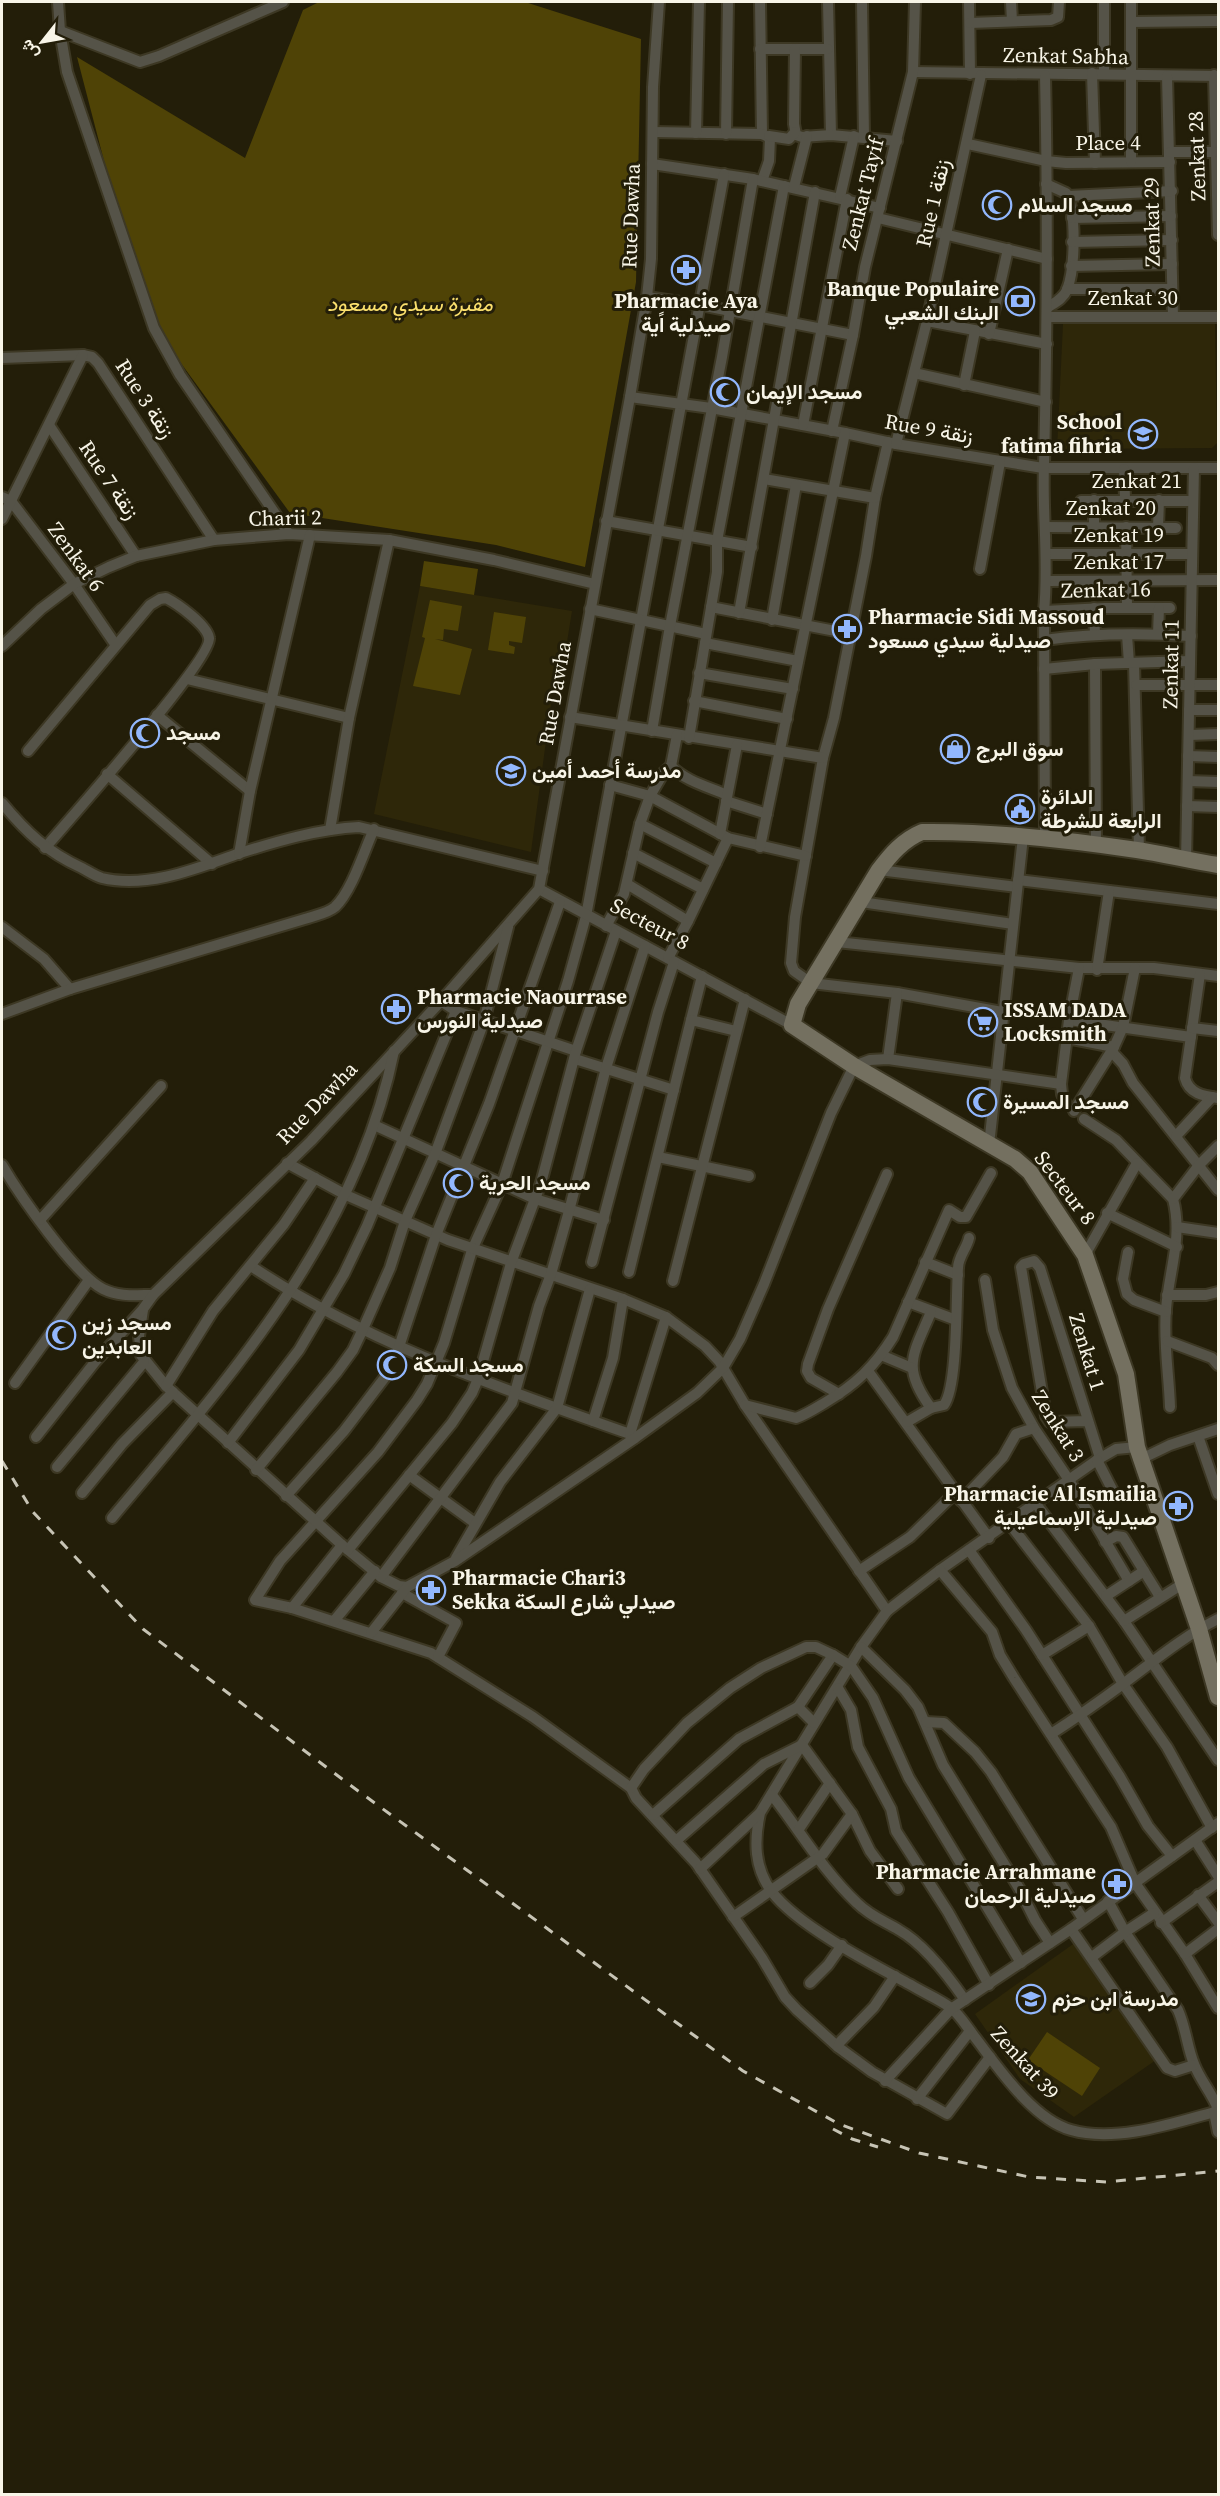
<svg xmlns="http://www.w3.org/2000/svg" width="1220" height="2496" font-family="'Source Serif 4',Vazirmatn,serif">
  <rect width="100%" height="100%" fill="#231e09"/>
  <g fill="#2e2709">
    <path d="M1215,323L1217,443L1212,448L1057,449L1063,324Z"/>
    <path d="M420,586L572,611L563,667H556L531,852L374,814Z"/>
    <path d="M1076,1942L1156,2060L1074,2117L1020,2079L975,2014Z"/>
  </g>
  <g fill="#4f4306">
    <path d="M319,2H525L641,39L636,282L585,567L496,545L290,513L156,329L116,207L77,57L245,158L303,10Z"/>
    <path d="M424,561L478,569L474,595L420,586Z"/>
    <path d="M430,600L462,606L458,631L444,629L443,640L435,639L472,649L460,695L413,686L425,638L422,637Z"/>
    <path d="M494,612L526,617L522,643L509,641V645L515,647L514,654L488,650Z"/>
    <path d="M1047,2032L1100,2068L1082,2096L1028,2060Z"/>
  </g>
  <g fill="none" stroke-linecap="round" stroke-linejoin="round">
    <g stroke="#3d3824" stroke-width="14">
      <g id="street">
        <path d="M58,2L60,31L67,72L154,328L180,375L289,534"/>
        <path d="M760,2L762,134L770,138L769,161L762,181"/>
        <path d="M828,2L831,135"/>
        <path d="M862,2L864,137"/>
        <path d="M969,2L970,74"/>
        <path d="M1011,2L1012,21"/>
        <path d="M1104,2V73"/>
        <path d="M1132,22L1218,21"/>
        <path d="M970,23L1051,20L1058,17L1059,2"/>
        <path d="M60,31L140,62L159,56L283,2"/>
        <path d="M760,49H828"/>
        <path d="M795,49L794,124L796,135L802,137L831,135L897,141"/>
        <path d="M913,72L1218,76"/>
        <path d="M1092,73L1095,163"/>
        <path d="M1214,75L1218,235"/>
        <path d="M1167,76L1173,317"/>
        <path d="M654,132L762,134"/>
        <path d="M696,133L699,2"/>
        <path d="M726,134L728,2"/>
        <path d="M769,136L789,139L795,132"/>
        <path d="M968,144L1046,161L1066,163L1170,162"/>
        <path d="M1170,152H1215"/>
        <path d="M1131,162V2"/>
        <path d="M652,164L753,179L880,208"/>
        <path d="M724,174L586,916L568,981L502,1184L472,1250L444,1343L427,1384L417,1400L378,1452L280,1561L255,1600L292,1608L431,1653L533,1717L631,1788L636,1798L696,1863L762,1958L785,1997L797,2010L838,2047L872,2072L947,2114L990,2057"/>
        <path d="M1046,184L1066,193C1077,212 1075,269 1067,290C1063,299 1054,303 1047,308"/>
        <path d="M794,187L807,136"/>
        <path d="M1068,196L1172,191"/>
        <path d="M840,197L854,136"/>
        <path d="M878,218L1047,259"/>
        <path d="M1072,218L1171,216"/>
        <path d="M1072,242L1172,240"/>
        <path d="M1071,266L1172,264"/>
        <path d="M1067,289H1172"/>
        <path d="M647,297L700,305L853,335"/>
        <path d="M1047,317H1218"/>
        <path d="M927,321L1047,344"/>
        <path d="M989,334L1008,249"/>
        <path d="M2,358L83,355L92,357L98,363L214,540"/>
        <path d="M914,373L1046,402"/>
        <path d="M964,385L975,331"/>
        <path d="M630,397L711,408L845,433L896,444L1043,468H1218"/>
        <path d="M49,425L136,556"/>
        <path d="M803,425L847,199"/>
        <path d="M832,431L853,335L865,267L913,72L915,2"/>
        <path d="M888,442L875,498L866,556L834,718L823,758L795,917L791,963L794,971L811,983L897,993L1002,1012"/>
        <path d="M896,444L927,321L981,75"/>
        <path d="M1124,469L1125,499"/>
        <path d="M764,479L875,498"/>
        <path d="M2,497L11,501L74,584L115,644"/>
        <path d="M1081,501H1193"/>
        <path d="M2,519L83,355"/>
        <path d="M606,521L752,547"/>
        <path d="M1045,527L1176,528"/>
        <path d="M1094,527V500"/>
        <path d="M1126,527L1127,607"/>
        <path d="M1158,527L1159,500"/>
        <path d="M1046,554H1192"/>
        <path d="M980,569L1000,462"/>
        <path d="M1047,581L1218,580"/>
        <path d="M711,607L851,634"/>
        <path d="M1094,608L1095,635"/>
        <path d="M590,609L706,634"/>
        <path d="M1044,611L1105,608H1170"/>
        <path d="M739,613L815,192"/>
        <path d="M772,620L796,485"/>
        <path d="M1158,634L1159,608"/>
        <path d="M1127,635L1129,663"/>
        <path d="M1044,640C1092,633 1142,633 1191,636"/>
        <path d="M705,643L798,661"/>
        <path d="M2,646L41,609L74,584L109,567L136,556L214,540L289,534L389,540L494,560L595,584"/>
        <path d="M1134,663L1139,850"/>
        <path d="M1095,664L1096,846"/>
        <path d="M1044,669L1095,664L1190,661"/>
        <path d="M699,673L793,689"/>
        <path d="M187,679L349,718"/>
        <path d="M1136,685H1218"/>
        <path d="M694,701L787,719"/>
        <path d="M1189,710H1218"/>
        <path d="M157,715L250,791"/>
        <path d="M570,717L823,758"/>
        <path d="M652,731L670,626L722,357L753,179"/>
        <path d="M677,735L671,766C685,781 709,787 727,795"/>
        <path d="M1189,735L1218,734"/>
        <path d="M689,738L717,572V541L784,186"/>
        <path d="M28,751L150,605L160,599L166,598C178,604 207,625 209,638C213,658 67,822 45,848"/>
        <path d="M1188,756L1218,757"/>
        <path d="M107,774L212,864"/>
        <path d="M1188,781L1218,782"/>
        <path d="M610,785L650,796L728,838L806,856"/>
        <path d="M726,801L767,814"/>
        <path d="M2,803C26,832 47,852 82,868C88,871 95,876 102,878C148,889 198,868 240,853C278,841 319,829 359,827L543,871"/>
        <path d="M1187,806L1218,807"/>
        <path d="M640,824L716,863"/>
        <path d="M330,830L349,718L389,540"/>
        <path d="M720,834L737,745"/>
        <path d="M1045,840L1044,611C1049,562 1042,514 1044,466C1047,335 1048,205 1045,75"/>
        <path d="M760,847L845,433"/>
        <path d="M633,853L703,889"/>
        <path d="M239,854L250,791L310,535"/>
        <path d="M1186,861L1194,468"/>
        <path d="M879,870L1017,887"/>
        <path d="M1018,880L1218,904"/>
        <path d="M627,884L688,921"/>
        <path d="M539,889L792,1025"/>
        <path d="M861,902L1013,924"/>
        <path d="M606,926L624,894L640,824L650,796L664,772L671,766"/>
        <path d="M2,927L44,959L70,989"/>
        <path d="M837,942L1079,968H1154L1218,976"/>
        <path d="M668,958L688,921L728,838"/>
        <path d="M1097,970L1109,891"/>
        <path d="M1200,974L1185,1078C1189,1094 1204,1096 1218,1098"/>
        <path d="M456,1011L576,1051"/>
        <path d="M2,1014L70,989L308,918C317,915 328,913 335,907C352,891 364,851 374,829"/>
        <path d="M691,1020L702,976"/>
        <path d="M1069,1020L1191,1037"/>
        <path d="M1192,1028L1218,1031"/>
        <path d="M1067,1038L1114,1047"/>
        <path d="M1112,1052L1123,1064L1133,1083L1218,1190"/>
        <path d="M575,1059L674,1090"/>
        <path d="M888,1059L897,993"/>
        <path d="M1065,1102L1062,1094L1061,1084L1069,1020L1079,968"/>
        <path d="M1074,1111L1114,1047L1123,1027L1135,968"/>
        <path d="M1084,1119L1116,1140L1173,1199C1183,1237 1169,1271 1166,1309C1163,1341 1169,1375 1170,1407"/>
        <path d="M374,1125L535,1199L604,1220"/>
        <path d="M1176,1136L1212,1097"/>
        <path d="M989,1145L1023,837"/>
        <path d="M658,1157L749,1176"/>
        <path d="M287,1163L346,1195L448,1240L623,1299L666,1317L705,1346L719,1361L745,1405L887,1611"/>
        <path d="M2,1165C19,1194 75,1275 103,1289C119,1297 136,1295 153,1295"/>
        <path d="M1173,1199L1199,1165L1218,1146"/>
        <path d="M1107,1213L1177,1247"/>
        <path d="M40,1220L161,1086"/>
        <path d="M1177,1227L1218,1233"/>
        <path d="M1128,1252L1123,1279L1127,1294L1134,1300L1166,1312"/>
        <path d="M1085,1255L1137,1163"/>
        <path d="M592,1262L658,1012L674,962"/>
        <path d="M925,1262L958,1275"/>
        <path d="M251,1266C366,1343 500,1388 630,1434L635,1438"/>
        <path d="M629,1272L691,1020L736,1031"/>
        <path d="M985,1280L993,1330L1012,1388L1034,1428L1069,1480L1129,1581"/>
        <path d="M673,1281L745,999"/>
        <path d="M1167,1295H1206L1218,1292"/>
        <path d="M908,1302L956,1320"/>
        <path d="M143,1310L139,1336L141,1355L166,1386L342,1545L381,1577L399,1586L407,1587"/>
        <path d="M931,1312C913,1355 901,1367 931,1408"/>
        <path d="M1167,1341L1212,1358L1218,1365"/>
        <path d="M881,1355L912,1368"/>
        <path d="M868,1371L989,1538"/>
        <path d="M15,1383L89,1280"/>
        <path d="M166,1386L213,1311L284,1224L315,1178"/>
        <path d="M839,1394L811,1378L807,1371L808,1364L828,1309L887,1174"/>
        <path d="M745,1405L796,1418C807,1414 816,1408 826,1402C855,1385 875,1366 893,1337L949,1210L960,1217H966L991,1173"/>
        <path d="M593,1421L613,1358L623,1299"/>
        <path d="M1087,1421L1050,1422L1046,1416L1021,1267L1024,1264L1034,1261L1040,1268L1100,1458"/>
        <path d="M907,1422L931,1408L944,1405C958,1386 956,1295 958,1268C958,1257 967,1248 969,1238"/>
        <path d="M630,1434L666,1317"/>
        <path d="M1198,1436L1218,1494"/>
        <path d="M36,1437L95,1362L143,1309L153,1295L311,1141L441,1001L539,889L630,397L647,297L651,259L653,87L659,2"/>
        <path d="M228,1443L299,1350L344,1274L367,1226L456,1011L441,1001"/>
        <path d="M1137,1447L1116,1449L1097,1460L940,1570L887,1611L861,1647L760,1813C754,1841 754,1868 772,1892C798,1926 872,1964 911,1985C924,1993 939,1999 951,2008C960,2015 967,2027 974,2036C998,2067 1032,2119 1071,2130C1116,2143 1174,2123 1218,2111"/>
        <path d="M1141,1459L1170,1445L1218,1429"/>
        <path d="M1097,1460L1115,1495"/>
        <path d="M57,1467L144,1362"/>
        <path d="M256,1470L337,1372L353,1350L363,1329L390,1268L405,1221L435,1154L472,1054L484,1021L508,927"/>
        <path d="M409,1475L475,1523"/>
        <path d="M82,1493L122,1444L173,1392"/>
        <path d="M286,1496L344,1431L392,1368L436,1235L489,1104L560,902"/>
        <path d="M961,1501L1003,1457L1016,1434L1034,1428"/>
        <path d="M1036,1504L1124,1621L1218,1760"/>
        <path d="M112,1518C229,1378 357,1235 394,1051"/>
        <path d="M1009,1523L1089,1626L1123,1684L1167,1747L1212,1828"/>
        <path d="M1105,1542L1116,1536L1123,1537L1160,1597"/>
        <path d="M348,1550L452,1423L472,1393L478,1379L511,1263L541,1183L576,1051L616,931"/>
        <path d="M969,1550L1026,1630L1120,1777L1148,1826L1172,1856"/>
        <path d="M456,1558L500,1482L557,1408L590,1289"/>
        <path d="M940,1570L992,1632L1000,1655L1014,1678L1111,1827L1135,1883L1185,1954L1218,2008"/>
        <path d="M859,1571L910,1537L955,1493"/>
        <path d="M381,1577L512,1403L539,1306L551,1274L569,1211L606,1068L645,946"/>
        <path d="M402,1593L456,1623L438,1657"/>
        <path d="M1106,1596L1144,1571"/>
        <path d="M292,1608L342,1545"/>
        <path d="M334,1621L375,1571"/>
        <path d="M1124,1621L1184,1583"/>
        <path d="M371,1633L407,1587L455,1561L635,1438L697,1393L723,1368L740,1339L764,1284L831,1113L854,1066L870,1060L888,1059L1061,1084"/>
        <path d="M861,1647L905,1690L918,1707L943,1765L1019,1888L1035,1920L1050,1943"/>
        <path d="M1042,1655L1089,1626"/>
        <path d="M838,1688L851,1710L858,1747L891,1809L896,1831L948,1912L989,1985"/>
        <path d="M798,1707L833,1655"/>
        <path d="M926,1722L944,1723L975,1752L991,1772L1083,1919"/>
        <path d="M1051,1734C1076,1718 1100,1701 1123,1684C1154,1661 1184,1636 1218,1619"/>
        <path d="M631,1788L644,1769L687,1723L730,1688L761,1668L806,1647H816L833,1655L851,1666L873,1698L909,1778L1021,1963"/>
        <path d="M772,1795C800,1831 824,1872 857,1903C870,1916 884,1921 899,1930C924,1944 949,1977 965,2000"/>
        <path d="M653,1815L739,1739L798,1707L814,1723"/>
        <path d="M799,1829L830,1783"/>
        <path d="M677,1840L764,1764L802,1745L852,1814L870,1851L898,1889"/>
        <path d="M1195,1840L1218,1876"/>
        <path d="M700,1869L759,1814"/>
        <path d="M1198,1895L1218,1922"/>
        <path d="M1108,1901L1125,1932L1178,2010C1186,2028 1187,2047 1194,2064C1200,2080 1212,2093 1218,2109"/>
        <path d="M733,1917L823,1854L852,1814"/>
        <path d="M1161,1923L1218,1882"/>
        <path d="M1071,1929L1167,2068L1175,2071L1194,2065"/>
        <path d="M1185,1954L1218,1929"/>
        <path d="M1092,1957L1125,1932L1154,1913"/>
        <path d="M810,1983L828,1965L842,1945"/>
        <path d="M838,2047L840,2042L874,2007L895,1976"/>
        <path d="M885,2081L951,2009L1071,1929L1218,1823"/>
        <path d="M917,2099L970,2031"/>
        <path d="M1214,2112L1218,2132"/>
      </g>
    </g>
    <g stroke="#3d3824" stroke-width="20">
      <path id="secondary" d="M1218,865C1191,861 1164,854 1137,850C1069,840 990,831 922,832C903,840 891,854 879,870L798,1004L792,1025L854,1066L1015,1159L1030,1172L1085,1255L1126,1374L1137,1447L1199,1629L1218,1697"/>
    </g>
    <use href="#street" stroke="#555348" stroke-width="10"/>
    <use href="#secondary" stroke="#747060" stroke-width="16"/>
    <g stroke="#c7c4b5" stroke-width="3" stroke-dasharray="10 10" stroke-linecap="butt">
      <path d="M2,1461L33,1512L143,1629L350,1785L743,2071L839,2124L919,2153L1029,2177L1106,2182L1218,2171"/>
      <path d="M833,2129L852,2139L878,2147"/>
    </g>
  </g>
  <defs>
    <g id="mosque-ring" transform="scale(1.5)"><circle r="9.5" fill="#231e09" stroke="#92b7fd" stroke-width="1.5"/><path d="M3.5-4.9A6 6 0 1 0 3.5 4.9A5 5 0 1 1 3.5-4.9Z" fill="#92b7fd"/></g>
    <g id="pharmacy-ring" transform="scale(1.5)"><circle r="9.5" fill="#231e09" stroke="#92b7fd" stroke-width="1.5"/><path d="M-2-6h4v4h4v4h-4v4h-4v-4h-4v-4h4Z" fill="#92b7fd"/></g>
    <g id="bank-ring" transform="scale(1.5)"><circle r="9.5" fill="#231e09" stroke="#92b7fd" stroke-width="1.5"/><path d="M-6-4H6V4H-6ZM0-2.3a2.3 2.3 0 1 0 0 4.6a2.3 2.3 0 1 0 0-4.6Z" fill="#92b7fd"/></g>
    <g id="school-ring" transform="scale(1.5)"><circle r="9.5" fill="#231e09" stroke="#92b7fd" stroke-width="1.5"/><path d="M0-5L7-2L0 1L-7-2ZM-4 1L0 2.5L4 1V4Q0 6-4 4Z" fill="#92b7fd"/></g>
    <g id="shop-ring" transform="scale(1.5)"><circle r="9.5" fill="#231e09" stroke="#92b7fd" stroke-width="1.5"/><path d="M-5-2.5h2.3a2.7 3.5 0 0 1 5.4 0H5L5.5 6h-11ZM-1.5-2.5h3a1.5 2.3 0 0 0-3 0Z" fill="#92b7fd"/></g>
    <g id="civic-ring" transform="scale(1.5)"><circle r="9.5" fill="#231e09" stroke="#92b7fd" stroke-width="1.5"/><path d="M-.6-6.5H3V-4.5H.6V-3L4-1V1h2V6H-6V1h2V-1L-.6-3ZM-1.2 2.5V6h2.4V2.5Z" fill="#92b7fd"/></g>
    <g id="supermarket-ring" transform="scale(1.5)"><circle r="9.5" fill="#231e09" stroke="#92b7fd" stroke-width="1.5"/><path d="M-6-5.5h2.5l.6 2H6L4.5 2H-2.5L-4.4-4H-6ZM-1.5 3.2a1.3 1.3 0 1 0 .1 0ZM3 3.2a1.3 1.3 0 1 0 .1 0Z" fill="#92b7fd"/></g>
  </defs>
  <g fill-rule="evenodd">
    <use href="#mosque-ring" x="997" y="205"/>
    <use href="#pharmacy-ring" x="686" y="270"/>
    <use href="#bank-ring" x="1020" y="301"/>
    <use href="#mosque-ring" x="725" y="392"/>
    <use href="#school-ring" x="1143" y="434"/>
    <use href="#pharmacy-ring" x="847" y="629"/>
    <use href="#mosque-ring" x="145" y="733"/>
    <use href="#shop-ring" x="955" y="749"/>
    <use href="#school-ring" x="511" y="771"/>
    <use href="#civic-ring" x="1020" y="809"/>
    <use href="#pharmacy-ring" x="396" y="1009"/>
    <use href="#supermarket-ring" x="983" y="1022"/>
    <use href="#mosque-ring" x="982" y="1102"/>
    <use href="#mosque-ring" x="458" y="1183"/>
    <use href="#mosque-ring" x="61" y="1335"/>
    <use href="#mosque-ring" x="392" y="1365"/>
    <use href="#pharmacy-ring" x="1178" y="1506"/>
    <use href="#pharmacy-ring" x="431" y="1590"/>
    <use href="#pharmacy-ring" x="1117" y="1884"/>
    <use href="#school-ring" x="1031" y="1999"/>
  </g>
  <g text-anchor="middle" stroke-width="6" stroke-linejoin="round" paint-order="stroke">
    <g font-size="21" fill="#f8f5e8" stroke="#231e09">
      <text transform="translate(1066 56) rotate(1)" y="7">Zenkat Sabha</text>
      <text x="1108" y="150">Place 4</text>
      <text transform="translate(1197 156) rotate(-92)" y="7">Zenkat 28</text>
      <text transform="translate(863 194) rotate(-76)" y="7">Zenkat Tayif</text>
      <text transform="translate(933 203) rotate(-77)" y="7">Rue 1 زنقة</text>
      <text transform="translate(631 216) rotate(-88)" y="7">Rue Dawha</text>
      <text transform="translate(1152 222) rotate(-91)" y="7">Zenkat 29</text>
      <text x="1133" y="305">Zenkat 30</text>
      <text transform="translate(145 399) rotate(57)" y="7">Rue 3 زنقة</text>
      <text transform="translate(929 429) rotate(10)" y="7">Rue 9 زنقة</text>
      <text transform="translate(109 480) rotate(56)" y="7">Rue 7 زنقة</text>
      <text x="1137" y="488">Zenkat 21</text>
      <text x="1111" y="515">Zenkat 20</text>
      <text transform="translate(285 518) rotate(-1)" y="7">Charii 2</text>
      <text x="1119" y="542">Zenkat 19</text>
      <text transform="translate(76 557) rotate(54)" y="7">Zenkat 6</text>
      <text x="1119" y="569">Zenkat 17</text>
      <text transform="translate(1106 590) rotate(-1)" y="7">Zenkat 16</text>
      <text transform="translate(1171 664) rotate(-89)" y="7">Zenkat 11</text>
      <text transform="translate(555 693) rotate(-80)" y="7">Rue Dawha</text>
      <text transform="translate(650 924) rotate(28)" y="7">Secteur 8</text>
      <text transform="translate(317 1103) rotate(-46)" y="7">Rue Dawha</text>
      <text transform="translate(1065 1188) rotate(53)" y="7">Secteur 8</text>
      <text transform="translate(1087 1352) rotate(73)" y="7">Zenkat 1</text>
      <text transform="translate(1058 1426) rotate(58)" y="7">Zenkat 3</text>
      <text transform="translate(1025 2063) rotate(48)" y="7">Zenkat 39</text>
    </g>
    <g font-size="21" font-weight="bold" fill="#f8f5e8" stroke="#231e09" text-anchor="start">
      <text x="1018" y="212">مسجد السلام</text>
      <text x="999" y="296" text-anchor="end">Banque Populaire<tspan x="999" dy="24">البنك الشعبي</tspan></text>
      <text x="686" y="308" text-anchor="middle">Pharmacie Aya<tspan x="686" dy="24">صيدلية اًية</tspan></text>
      <text x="746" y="399">مسجد الإيمان</text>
      <text x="1122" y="429" text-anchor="end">School<tspan x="1122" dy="24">fatima fihria</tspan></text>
      <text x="868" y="624">Pharmacie Sidi Massoud<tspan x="868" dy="24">صيدلية سيدي مسعود</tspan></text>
      <text x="166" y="740">مسجد</text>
      <text x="976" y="756">سوق البرج</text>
      <text x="532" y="778">مدرسة أحمد أمين</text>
      <text x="1041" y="804">الدائرة<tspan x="1041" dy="24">الرابعة للشرطة</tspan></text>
      <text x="417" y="1004">Pharmacie Naourrase<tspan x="417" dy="24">صيدلية النورس</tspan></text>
      <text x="1004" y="1017">ISSAM DADA<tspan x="1004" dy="24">Locksmith</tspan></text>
      <text x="1003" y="1109">مسجد المسيرة</text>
      <text x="479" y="1190">مسجد الحرية</text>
      <text x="82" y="1330">مسجد زين<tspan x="82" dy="24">العابدين</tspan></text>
      <text x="413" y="1372">مسجد السكة</text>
      <text x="1157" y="1501" text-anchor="end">Pharmacie Al Ismailia<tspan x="1157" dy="24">صيدلية الإسماعيلية</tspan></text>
      <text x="452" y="1585">Pharmacie Chari3<tspan x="452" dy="24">Sekka صيدلي شارع السكة</tspan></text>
      <text x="1096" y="1879" text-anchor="end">Pharmacie Arrahmane<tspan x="1096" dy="24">صيدلية الرحمان</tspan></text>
      <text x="1052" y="2006">مدرسة ابن حزم</text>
    </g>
    <g font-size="21" font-style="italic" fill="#fbe06d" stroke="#231e09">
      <text x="410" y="311">مقبرة سيدي مسعود</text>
    </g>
  </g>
  <rect width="1220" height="2496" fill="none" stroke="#f8f5e8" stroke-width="6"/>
  <g transform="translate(42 42) rotate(239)" stroke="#231e09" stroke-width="4.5" paint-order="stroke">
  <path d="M0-4.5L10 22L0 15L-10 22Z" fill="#f8f5e8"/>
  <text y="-9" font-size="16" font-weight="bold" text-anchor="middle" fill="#f8f5e8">ش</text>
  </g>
</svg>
